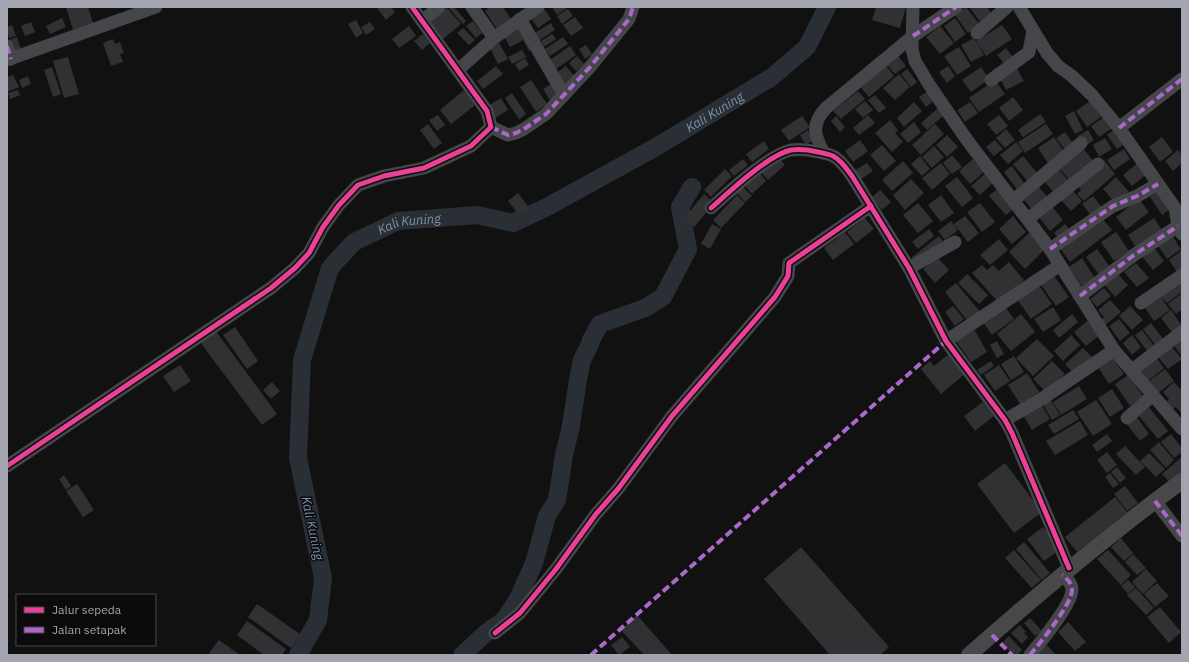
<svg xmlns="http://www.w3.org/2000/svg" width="1189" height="662" font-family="'IBM Plex Sans',sans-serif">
  <rect width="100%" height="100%" fill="#111"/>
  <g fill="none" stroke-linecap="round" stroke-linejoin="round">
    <g stroke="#292f35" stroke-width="18">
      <path id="s1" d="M298,655L318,620L323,578L298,458L302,360L330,268L354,242L398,221L477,215L513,223L547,207L656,147L772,77L807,47L827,7"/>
      <path d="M462,655L487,632L504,620L518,599L534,563L547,516L557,500L564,455L571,426L578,379L582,360L591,342V340L600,324L645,308L663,297L688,249L680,207L692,187"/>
    </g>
  </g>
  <g fill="#313133">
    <path d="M66,7H88L93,23L73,30Z"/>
    <path d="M376,7H391L395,12L386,20Z"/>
    <path d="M448,7H454L466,21L463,24Z"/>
    <path d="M490,7H503L511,19L497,29L485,11Z"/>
    <path d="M543,7L551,19L538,28L529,16Z"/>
    <path d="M552,7H566L567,8L557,15Z"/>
    <path d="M876,7H906L900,28L872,20Z"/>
    <path d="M966,7L980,25L968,33L955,15Z"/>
    <path d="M969,7H987L993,16L982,24Z"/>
    <path d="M447,8L461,24L442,40L429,23Z"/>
    <path d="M568,9L573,16L562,24L557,16Z"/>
    <path d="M575,17L583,28L571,36L563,25Z"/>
    <path d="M62,18L66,27L50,34L46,26Z"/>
    <path d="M955,18L966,34L955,42L944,26Z"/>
    <path d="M356,20L363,33L356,38L348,24Z"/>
    <path d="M473,21L482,33L476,38L466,26Z"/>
    <path d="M31,22L35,32L25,36L21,26Z"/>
    <path d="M370,22L375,29L366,35L361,27Z"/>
    <path d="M551,23L555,30L538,41L533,34Z"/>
    <path d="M12,25L16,36L9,38L7,27Z"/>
    <path d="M519,25L535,48L529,51L523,40L510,47L502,33Z"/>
    <path d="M1002,25L1012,39L986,56L976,41Z"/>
    <path d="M409,26L416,36L399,48L392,39Z"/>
    <path d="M940,26L954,43L940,54L926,37Z"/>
    <path d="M463,28L475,40L469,45L457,33Z"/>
    <path d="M423,34L430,43L422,50L414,41Z"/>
    <path d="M552,34L556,39L544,47L541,41Z"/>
    <path d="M17,37L21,49L14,51L9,40Z"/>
    <path d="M563,37L568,44L550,56L545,49Z"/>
    <path d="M974,38L984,55L971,62L961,45Z"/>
    <path d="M113,39L115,44L120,42L124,53L120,54L123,62L111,66L103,43Z"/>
    <path d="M498,41L508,59L498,64L489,46Z"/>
    <path d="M586,45L592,54L585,59L579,49Z"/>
    <path d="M570,46L576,55L556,69L550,60Z"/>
    <path d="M959,47L971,66L957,75L944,56Z"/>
    <path d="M1006,48L1015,60L1007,67L997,55Z"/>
    <path d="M522,50L526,57L512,64L508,57Z"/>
    <path d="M577,56L584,64L576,71L569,63Z"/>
    <path d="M898,56L906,66L895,74L887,65Z"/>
    <path d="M68,57L79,94L64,98L53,61Z"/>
    <path d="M525,58L529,65L519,71L515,64Z"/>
    <path d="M884,63L894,76L869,97L858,84Z"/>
    <path d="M496,66L503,74L483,89L477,81Z"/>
    <path d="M566,66L575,77L564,85L555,74Z"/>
    <path d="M948,66L955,76L947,83L939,72Z"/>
    <path d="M52,67L61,94L53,97L44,70Z"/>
    <path d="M981,67L989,79L971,92L962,80Z"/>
    <path d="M1016,67L1024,81L1006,90L999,77Z"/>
    <path d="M907,69L917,82L911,87L901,74Z"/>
    <path d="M899,74L910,87L895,100L883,88Z"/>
    <path d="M13,75L19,87L7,92V77Z"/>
    <path d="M28,76L31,84L22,88L19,80Z"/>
    <path d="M531,80L547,104L536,112L520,87Z"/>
    <path d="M995,80L1005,94L979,112L969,98Z"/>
    <path d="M553,83L561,96L551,102L543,89Z"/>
    <path d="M18,90L20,95L10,99L8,93Z"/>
    <path d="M464,90L475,105L451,124L440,110Z"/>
    <path d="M858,91L865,99L841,119L833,111Z"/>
    <path d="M928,91L935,100L926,107L919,97Z"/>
    <path d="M512,93L526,114L519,119L505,98Z"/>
    <path d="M875,95L886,108L879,113L868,100Z"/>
    <path d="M1013,97L1023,110L1009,121L999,108Z"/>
    <path d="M501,98L508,110L495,118L488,106Z"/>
    <path d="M865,101L873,110L863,118L855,109Z"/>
    <path d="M1090,101L1101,117L1087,127L1076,111Z"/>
    <path d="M914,102L922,111L904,127L897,118Z"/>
    <path d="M970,102L978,113L965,122L957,110Z"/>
    <path d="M938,108L944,115L927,130L921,123Z"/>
    <path d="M1074,111L1083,130L1075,134L1065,116Z"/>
    <path d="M1040,114L1046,122L1023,137L1018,130Z"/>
    <path d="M438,115L445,125L437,131L429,120Z"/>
    <path d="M868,115L875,123L859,135L853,128Z"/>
    <path d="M999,115L1008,126L996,135L987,124Z"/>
    <path d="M1107,115L1115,126L1099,137L1091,126Z"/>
    <path d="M802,116L810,127L789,141L781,130Z"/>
    <path d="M836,116L845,127L840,132L831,121Z"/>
    <path d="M890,120L898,130L895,133L903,142L892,152L875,133Z"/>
    <path d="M914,122L921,132L908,143L900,134Z"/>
    <path d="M428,124L442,143L434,149L420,130Z"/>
    <path d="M935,124L944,134L921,155L912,145Z"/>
    <path d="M1046,124L1053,134L1025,153L1018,142Z"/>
    <path d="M1116,128L1126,143L1117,149L1107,135Z"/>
    <path d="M1006,129L1015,140L1005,148L996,138Z"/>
    <path d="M808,130L814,140L806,145L800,135Z"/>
    <path d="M1088,130L1094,140L1085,146L1078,136Z"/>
    <path d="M1065,132L1074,145L1066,151L1056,138Z"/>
    <path d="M947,135L958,147L947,157L936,145Z"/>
    <path d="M1054,137L1066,154L1049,165L1038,148Z"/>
    <path d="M1162,137L1173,152L1160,162L1149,147Z"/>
    <path d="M1105,138L1112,149L1099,157L1093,145Z"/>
    <path d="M860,140L868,151L853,162L845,151Z"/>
    <path d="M995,140L1003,149L994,156L986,147Z"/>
    <path d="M764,141L769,149L752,162L746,154Z"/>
    <path d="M1016,142L1023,151L1008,164L1000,155Z"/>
    <path d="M882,145L896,161L884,171L870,155Z"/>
    <path d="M1080,145L1096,164L1072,183L1056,165Z"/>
    <path d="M934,146L944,157L932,168L922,157Z"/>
    <path d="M1124,149L1130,159L1114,170L1107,160Z"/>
    <path d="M1178,150L1182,155V163L1173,171L1165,161Z"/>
    <path d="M952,155L962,167L952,174L943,163Z"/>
    <path d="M777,156L785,165L768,180L760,171Z"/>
    <path d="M920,156L930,169L922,176L911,164Z"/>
    <path d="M1023,156L1039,175L1029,183L1013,164Z"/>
    <path d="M743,159L748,165L734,176L729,170Z"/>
    <path d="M973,159L984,172L970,184L959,171Z"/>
    <path d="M1104,160L1115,174L1084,201L1077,194L1081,190L1076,184Z"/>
    <path d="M903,161L913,173L892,191L882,180Z"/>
    <path d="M1139,162L1148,173L1132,186L1123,175Z"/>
    <path d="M867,163L873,171L860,180L854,171Z"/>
    <path d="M941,163L950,174L932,190L922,178Z"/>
    <path d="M1012,166L1026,186L1019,192L1004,172Z"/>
    <path d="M1056,166L1071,184L1057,196L1042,179Z"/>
    <path d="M725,169L732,176L711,197L704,190Z"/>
    <path d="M759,172L766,181L752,194L744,185Z"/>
    <path d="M986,173L994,182L980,195L971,186Z"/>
    <path d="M957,177L973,198L962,207L945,186Z"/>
    <path d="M1116,177L1129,192L1116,204L1103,189Z"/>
    <path d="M911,179L924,193L905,210L893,195Z"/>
    <path d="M741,185L752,196L745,202L735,191Z"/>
    <path d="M1000,187L1017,206L1006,215L989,196Z"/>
    <path d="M1039,187L1050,200L1035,213L1024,200Z"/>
    <path d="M1161,189L1173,207L1162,215L1150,197Z"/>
    <path d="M880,190L891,202L882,210L872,197Z"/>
    <path d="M1072,190L1082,201L1071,211L1061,200Z"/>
    <path d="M518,193L530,209L520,216L508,201Z"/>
    <path d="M704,194L714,203L694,227L684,218Z"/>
    <path d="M737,195L745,203L721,228L713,220Z"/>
    <path d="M941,195L954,213L941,222L928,205Z"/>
    <path d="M1093,196L1104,210L1094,219L1082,204Z"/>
    <path d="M1139,199L1149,212L1126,230L1116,217Z"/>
    <path d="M918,203L933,221L918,233L903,215Z"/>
    <path d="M980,203L995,222L982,232L967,212Z"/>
    <path d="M1051,205L1063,220L1050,231L1038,216Z"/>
    <path d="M965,216L979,233L968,242L954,224Z"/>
    <path d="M1013,216L1026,232L1012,244L999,229Z"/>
    <path d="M1100,216L1112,230L1070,262L1059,247Z"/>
    <path d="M865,218L874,229L856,243L847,232Z"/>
    <path d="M1154,218L1164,233L1138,250L1128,235Z"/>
    <path d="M951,221L958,230L945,240L938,231Z"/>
    <path d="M712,224L721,229L710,249L701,244Z"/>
    <path d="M1065,224L1072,233L1061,242L1054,233Z"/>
    <path d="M929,229L934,236L918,249L912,242Z"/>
    <path d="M845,232L854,244L833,260L824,248Z"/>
    <path d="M1030,232L1045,249L1025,269L1009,252Z"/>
    <path d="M1116,232L1129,251L1114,261L1101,242Z"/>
    <path d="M1171,234L1181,249L1167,259L1157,244Z"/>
    <path d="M939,236L943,241L916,262L912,257Z"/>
    <path d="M999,239L1008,250L990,265L980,255Z"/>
    <path d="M1153,246L1164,261L1153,270L1141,255Z"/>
    <path d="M1097,249L1110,267L1099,275L1086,257Z"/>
    <path d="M1181,251L1182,253V274L1180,276L1169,260Z"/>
    <path d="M937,257L949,270L935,283L923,269Z"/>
    <path d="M1082,258L1095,278L1082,286L1069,267Z"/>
    <path d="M1009,262L1024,280L999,303L972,273L982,265L987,270L993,265L999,271Z"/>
    <path d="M1136,263L1149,278L1137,287L1124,272Z"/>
    <path d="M1052,273L1069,297L1056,306L1039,282Z"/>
    <path d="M967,274L988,295L979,304L958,283Z"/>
    <path d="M1118,274L1128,285L1115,297L1105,285Z"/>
    <path d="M1182,281V292L1167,303L1160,296L1170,310L1154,321L1143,305Z"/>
    <path d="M956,283L981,313L969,323L945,292Z"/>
    <path d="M1038,284L1052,304L1031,319L1017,299Z"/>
    <path d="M1104,288L1111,296L1097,307L1090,299Z"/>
    <path d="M1182,293V309L1176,314L1168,304Z"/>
    <path d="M1110,300L1121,312L1104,326L1100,321L1104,317L1098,310Z"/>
    <path d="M1004,305L1014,319L992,335L982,321Z"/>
    <path d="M953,306L964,319L955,326L945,312Z"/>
    <path d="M1130,306L1143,320L1132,330L1119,316Z"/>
    <path d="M1053,307L1061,320L1043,332L1034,319Z"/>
    <path d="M1171,310L1182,326V329L1174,335L1161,318Z"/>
    <path d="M1021,314L1035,332L1011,351L997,334Z"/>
    <path d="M1072,314L1078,322L1059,338L1053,330Z"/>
    <path d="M1090,319L1102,333L1086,346L1074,332Z"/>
    <path d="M1119,319L1130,333L1120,341L1109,326Z"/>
    <path d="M1151,323L1164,340L1156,346L1143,329Z"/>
    <path d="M235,327L258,361L247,369L223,335Z"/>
    <path d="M973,327L987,352L971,362L954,338Z"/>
    <path d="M215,330L277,414L262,425L200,342Z"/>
    <path d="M1142,330L1155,347L1148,352L1135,335Z"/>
    <path d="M1071,335L1080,345L1063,361L1054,351Z"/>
    <path d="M1132,335L1141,347L1132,355L1123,343Z"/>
    <path d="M1182,338V356L1173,345Z"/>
    <path d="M1037,339L1054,356L1033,376L1016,358Z"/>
    <path d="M997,341L1004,354L997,358L990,345Z"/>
    <path d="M1171,346L1182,359L1168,369L1158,357Z"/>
    <path d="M1083,348L1094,359L1076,376L1065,364Z"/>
    <path d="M950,353L966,373L941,394L921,369L930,361L934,366Z"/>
    <path d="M1014,356L1024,372L1011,380L1001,364Z"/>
    <path d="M1112,357L1124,374L1109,384L1098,367Z"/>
    <path d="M1156,357L1164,368L1148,381L1140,370Z"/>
    <path d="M991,361L994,366L981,375L977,370Z"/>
    <path d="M1052,361L1065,374L1046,392L1033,379Z"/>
    <path d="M180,365L191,381L174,392L163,376Z"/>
    <path d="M999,365L1010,381L995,391L984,375Z"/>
    <path d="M1165,369L1174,381L1158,393L1149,381Z"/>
    <path d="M1027,373L1039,392L1020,404L1008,385Z"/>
    <path d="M1128,375L1143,396L1130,406L1115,384Z"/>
    <path d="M272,382L280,391L271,399L263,390Z"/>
    <path d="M1174,382L1182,391L1181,413L1176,407L1173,409L1167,401L1169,399L1163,392Z"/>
    <path d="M1079,386L1087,399L1061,415L1053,402Z"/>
    <path d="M1112,389L1124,408L1110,417L1098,398Z"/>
    <path d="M1049,397L1060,415L1052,420L1041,401Z"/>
    <path d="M1096,400L1112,424L1093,436L1077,412Z"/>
    <path d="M983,402L994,416L975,431L964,416Z"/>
    <path d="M1040,402L1050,419L1032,430L1022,413Z"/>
    <path d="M1148,406L1168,431L1158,439L1138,415Z"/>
    <path d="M1073,410L1079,419L1054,434L1048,425Z"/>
    <path d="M1136,416L1149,434L1140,441L1126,423Z"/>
    <path d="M1080,421L1088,435L1055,455L1046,441Z"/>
    <path d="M1107,434L1112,441L1097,452L1092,445Z"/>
    <path d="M1171,434L1182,448V452L1174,458L1161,442Z"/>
    <path d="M1159,442L1174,460L1166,468L1150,450Z"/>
    <path d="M1125,446L1145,467L1136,475L1116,454Z"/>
    <path d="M1107,452L1117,465L1107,473L1097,460Z"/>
    <path d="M1149,453L1165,469L1156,477L1140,461Z"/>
    <path d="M1182,457V477L1172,485L1162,474Z"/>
    <path d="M1005,463L1042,512L1014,533L977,484Z"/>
    <path d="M1117,467L1126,478L1120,483L1111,472Z"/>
    <path d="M1110,473L1119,484L1113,488L1105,477Z"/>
    <path d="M64,475L71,486L66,490L59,479Z"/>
    <path d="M77,484L94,510L83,517L66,491Z"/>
    <path d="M1125,486L1138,503L1127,511L1114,494Z"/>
    <path d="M1115,497L1127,512L1077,552L1065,537Z"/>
    <path d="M1043,527L1060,549L1044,561L1027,539Z"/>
    <path d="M1121,538L1133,553L1124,561L1111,547Z"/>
    <path d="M1024,542L1050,573L1042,580L1016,549Z"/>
    <path d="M801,547L889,647L880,655H830L764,579Z"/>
    <path d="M1014,550L1041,580L1032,588L1005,558Z"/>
    <path d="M1108,550L1131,575L1121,585L1097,559Z"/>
    <path d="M1133,554L1146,568L1137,575L1125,562Z"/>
    <path d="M1146,569L1157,581L1143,594L1132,582Z"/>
    <path d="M1128,580L1135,587L1128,594L1121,586Z"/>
    <path d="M1157,583L1169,596L1155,607L1144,594Z"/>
    <path d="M1136,588L1154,608L1146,615L1127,595Z"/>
    <path d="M257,604L300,634L291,648L248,617Z"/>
    <path d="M1160,607L1181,632L1169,643L1147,617Z"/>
    <path d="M637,615L672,655H644L621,630Z"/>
    <path d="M1030,618L1042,631L1035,636L1024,623Z"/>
    <path d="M247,621L286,649L282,655H264L237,635Z"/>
    <path d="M1068,622L1086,642L1075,651L1058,632Z"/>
    <path d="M1020,625L1026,632L1024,633L1028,637L1022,644L1011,633Z"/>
    <path d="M1009,636L1022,650L1017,655H1013L1002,643Z"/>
    <path d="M622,637L630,647L619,655L611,645Z"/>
    <path d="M219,640L240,655H212L209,653Z"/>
    <path d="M1047,645L1056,655H1042L1039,652Z"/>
  </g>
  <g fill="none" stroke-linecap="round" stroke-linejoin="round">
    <g stroke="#45464a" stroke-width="13">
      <path d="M472,7L494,38"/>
      <path d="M913,7L912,49L915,61L930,86L967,140L1050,249L1114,350L1182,429"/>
      <path d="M1019,7L1047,53L1058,66L1072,76L1092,95L1119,128L1175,208L1178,226L1182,234"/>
      <path d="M520,19L564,95"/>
      <path d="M422,21L439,7"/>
      <path d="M977,33L1007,7"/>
      <path d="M7,46L11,59"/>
      <path d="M7,60L156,7"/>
      <path d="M458,70L494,38L538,7"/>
      <path d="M991,80L1029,52L1033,30"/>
      <path d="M491,127L508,135L516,133L524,129L546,114L590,67L629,19L633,7"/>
      <path d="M1119,128L1182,79"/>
      <path d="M824,153C814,135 811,124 826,108L913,36L956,7"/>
      <path d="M1014,200L1081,143"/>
      <path d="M711,208C729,192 768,155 791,150C800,149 809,150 818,152C823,153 829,154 833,156C841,160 847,169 852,176L909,268L946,341L1005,420L1012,433L1069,568"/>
      <path d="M1028,219L1098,164"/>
      <path d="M1050,249L1113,206L1137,196L1158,184"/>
      <path d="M909,268L955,242"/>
      <path d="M1080,296L1134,255L1178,226"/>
      <path d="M1141,303L1182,275"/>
      <path d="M946,341L1060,265"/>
      <path d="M1132,370L1182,332"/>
      <path d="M1127,418L1153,395"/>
      <path d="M1005,420L1043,398L1114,350"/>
      <path d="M7,466L271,288L295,268L309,253L323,227L339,205L358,185L384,176L424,168L471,146L491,127L487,111L412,7"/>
      <path d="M1155,501L1182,536"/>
      <path d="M495,633L520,613L556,569L596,514L618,489L672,416L775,297L788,276L789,263L871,206"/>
      <path d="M1030,655C1040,643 1072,604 1072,590C1072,583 1067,579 1062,575"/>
    </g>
    <path stroke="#48484b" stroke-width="16" d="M969,655C1038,594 1108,535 1182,481"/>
    <g stroke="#ac68c9" stroke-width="4" stroke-dasharray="8 4" stroke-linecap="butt">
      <path d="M913,36L956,7"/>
      <path d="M7,46L11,59"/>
      <path d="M491,127L508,135L516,133L524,129L546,114L590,67L629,19L633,7"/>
      <path d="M1119,128L1182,79"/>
      <path d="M1050,249L1113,206L1137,196L1158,184"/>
      <path d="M1080,296L1134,255L1178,226"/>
      <path d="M1155,501L1182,536"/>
      <path d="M992,635L1012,655"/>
      <path d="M591,655L946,341"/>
      <path d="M1030,655C1040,643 1072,604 1072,590C1072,583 1067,579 1062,575"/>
    </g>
    <g stroke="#0b0b0c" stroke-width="8">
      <g id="cycleway">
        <path d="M711,208C729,192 768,155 791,150C800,149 809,150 818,152C823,153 829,154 833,156C841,160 847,169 852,176L909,268L946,341L1005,420L1012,433L1069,568"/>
        <path d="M7,466L271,288L295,268L309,253L323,227L339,205L358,185L384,176L424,168L471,146L491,127L487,111L412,7"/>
        <path d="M495,633L520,613L556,569L596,514L618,489L672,416L775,297L788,276L789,263L871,206"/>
      </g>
    </g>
    <use href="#cycleway" stroke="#ea4096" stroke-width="5"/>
  </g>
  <g text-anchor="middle" stroke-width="3" stroke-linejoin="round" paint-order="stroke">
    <g font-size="13" font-style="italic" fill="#7b92aa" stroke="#0b0b0c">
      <text dy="5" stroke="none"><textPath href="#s1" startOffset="830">Kali Kuning</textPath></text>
      <text dy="5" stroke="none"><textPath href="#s1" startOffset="494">Kali Kuning</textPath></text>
      <text transform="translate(313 528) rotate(78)" y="5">Kali Kuning</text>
    </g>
  </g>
  <rect width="1189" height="662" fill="none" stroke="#a3a6b1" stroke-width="16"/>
  <rect x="16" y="594" width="140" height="52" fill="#0b0b0c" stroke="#48494e"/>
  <rect x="24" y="607" width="20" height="6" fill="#ea4096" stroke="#48494e"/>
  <text x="52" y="614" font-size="12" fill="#a3a6b1">Jalur sepeda</text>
  <rect x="24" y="627" width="20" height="6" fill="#ac68c9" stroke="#48494e"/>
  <text x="52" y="634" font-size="12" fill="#a3a6b1">Jalan setapak</text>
</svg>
